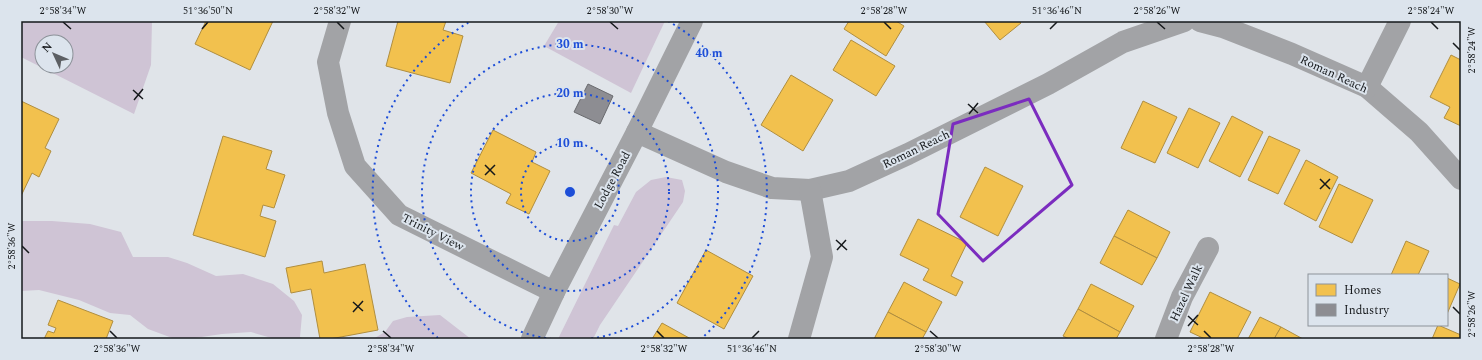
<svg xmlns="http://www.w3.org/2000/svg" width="1482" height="360" font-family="Spectral,serif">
  <rect width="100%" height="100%" fill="#e0e4e9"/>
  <g fill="#cfc4d5" fill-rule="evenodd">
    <path d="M21,21H152L151,65L134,114L21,57ZM42,42H66V66H42Z"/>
    <path d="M559,21H665L631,93L544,46Z"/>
    <path d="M666,177L682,180L685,191L683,202L600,325L593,339H558L614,225L618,226L636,192L651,180Z"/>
    <path d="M21,221H52L90,224L121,232L133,257H168L187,263L216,276L243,274L273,284L294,301L302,315L300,337L304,339H275L251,332L222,334L188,339H175L148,329L130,315L110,313L79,300L39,290L21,291Z"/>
    <path d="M440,315L471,339H373L385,332L393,321L407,317Z"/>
  </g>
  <g fill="#f2c14e" stroke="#b08e3f">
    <path d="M206,21H273L250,70L195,44Z"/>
    <path d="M398,21H446L443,30L463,36L450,83L386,66Z"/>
    <path d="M849,21H896L904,26L886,56L844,29Z"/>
    <path d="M984,21H1019L1021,23L1000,40Z"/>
    <path d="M851,40L895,66L876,96L833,70Z"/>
    <path d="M1451,55L1461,60V126L1444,118L1450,107L1430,97Z"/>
    <path d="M791,75L833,100L803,151L761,125Z"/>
    <path d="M21,101L59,119L45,148L51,151L39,177L32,173L21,196Z"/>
    <path d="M1143,101L1177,117L1155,163L1121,148Z"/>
    <path d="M1189,108L1220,123L1198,168L1167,153Z"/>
    <path d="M1232,116L1263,132L1240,177L1209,161Z"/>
    <path d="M493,130L536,152L532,162L550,171L529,214L506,203L511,194L471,173Z"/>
    <path d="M223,136L272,151L266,169L285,175L274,208L263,205L260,216L276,221L265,257L193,235Z"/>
    <path d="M1269,136L1300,150L1278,194L1248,180Z"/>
    <path d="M1306,160L1338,177L1316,221L1284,204Z"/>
    <path d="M985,167L1023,186L998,236L960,217Z"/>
    <path d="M1339,184L1373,200L1352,243L1319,227Z"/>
    <path d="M1128,210L1170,232L1157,258L1114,236Z"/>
    <path d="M918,219L967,243L951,276L963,282L956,296L923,280L929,269L900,255Z"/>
    <path d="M1114,236L1157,258L1142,285L1100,263Z"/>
    <path d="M1406,241L1429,251L1418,275H1391Z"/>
    <path d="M706,250L753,276L724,329L677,303Z"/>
    <path d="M322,261L324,273L365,264L378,330L330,339H320L311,289L291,293L286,268Z"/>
    <path d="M1447,278L1460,284L1447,314Z"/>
    <path d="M904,282L942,302L926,332L888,312Z"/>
    <path d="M1091,284L1134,306L1120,332L1078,309Z"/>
    <path d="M1210,292L1251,312L1237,339H1205L1190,332Z"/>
    <path d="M58,300L113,321L106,339H44L48,331L54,333L56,328L48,325Z"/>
    <path d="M1078,309L1120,332L1116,339H1069L1063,336Z"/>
    <path d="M888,312L926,332L922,339H874Z"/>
    <path d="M1260,317L1281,327L1274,339H1248Z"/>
    <path d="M662,323L691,339H652Z"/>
    <path d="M1438,325L1461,335V339H1432Z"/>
    <path d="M1281,327L1303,339H1274Z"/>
  </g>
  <path fill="#8d8d92" stroke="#696a6e" d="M588,84L613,96L600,124L574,112Z"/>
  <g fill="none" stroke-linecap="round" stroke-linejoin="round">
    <g stroke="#a2a3a6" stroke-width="22">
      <path d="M340,21L328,62L338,113L355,166L399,215L554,292"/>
      <path d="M1200,21L1223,27L1292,54L1367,87L1419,132L1461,179"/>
      <path d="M1367,87L1400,21"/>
      <path d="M637,132L726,172L772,188L810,190L849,181L908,154L1048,84L1123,42L1184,21"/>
      <path d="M532,339L554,292L637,132L692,21"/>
      <path d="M799,339L822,257L810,190"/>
      <path d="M1166,339L1182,297L1208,248"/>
    </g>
  </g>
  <path fill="none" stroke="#7b2cbf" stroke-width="3" stroke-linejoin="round" d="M1029,99L1072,185L983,261L938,214L953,124Z"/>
  <path fill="none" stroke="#15181b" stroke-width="1.5" d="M63,22L71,29M337,22L344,29M610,22L618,29M884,22L891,29M1157,22L1165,29M1431,22L1438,29M202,29L208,22M1050,29L1057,22M1453,43L1460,50M133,90L143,99M134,100L143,89M968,104L978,113M969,114L978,103M485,165L495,175M485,175L495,165M1320,179L1330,189M1320,189L1330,179M836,240L847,250M22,246L29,253M837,250L846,240M353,302L363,311M1453,307L1460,314M353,312L363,301M1188,316L1198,325M1188,326L1198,315M110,331L117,338M383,331L391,338M657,331L664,338M930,331L938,338M1204,331L1211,338M752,338L759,331"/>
  <g fill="none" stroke="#1d4ed8" stroke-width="2" stroke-dasharray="2 4">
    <circle cx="570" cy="192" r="49"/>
    <circle cx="570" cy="192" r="99"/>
    <path d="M552 339A148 148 0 1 1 588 339"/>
    <path d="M438 338A197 197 0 0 1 471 21M668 21A197 197 0 0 1 702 338"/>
  </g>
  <g text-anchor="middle" stroke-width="4" stroke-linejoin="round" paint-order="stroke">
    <g font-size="12" fill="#15181b" stroke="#dce4ed">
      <text transform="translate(1334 74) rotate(25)" y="4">Roman Reach</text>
      <text transform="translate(916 149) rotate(-26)" y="4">Roman Reach</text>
      <text transform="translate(612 180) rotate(-62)" y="4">Lodge Road</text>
      <text transform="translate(433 232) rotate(27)" y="4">Trinity View</text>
      <text transform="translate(1186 293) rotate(-65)" y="4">Hazel Walk</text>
    </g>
  </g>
  <circle cx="570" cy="192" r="6" fill="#1d4ed8" stroke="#dce4ed" stroke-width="2"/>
  <g font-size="12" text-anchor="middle" font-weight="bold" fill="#1d4ed8" stroke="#dce4ed" stroke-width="4" stroke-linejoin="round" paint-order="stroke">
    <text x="570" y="48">30 m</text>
    <text x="709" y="57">40 m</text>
    <text x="570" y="97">20 m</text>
    <text x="570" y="147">10 m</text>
  </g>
  <rect width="1482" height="360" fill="none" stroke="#dce4ed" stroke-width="44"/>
  <rect x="1308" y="274" width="140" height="52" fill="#dce4ed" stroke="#8c9299"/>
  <rect x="1316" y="284" width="20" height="12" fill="#f2c14e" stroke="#8c9299"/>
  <text x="1344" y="294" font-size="12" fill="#15181b">Homes</text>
  <rect x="1316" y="304" width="20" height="12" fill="#8d8d92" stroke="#8c9299"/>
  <text x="1344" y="314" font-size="12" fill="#15181b">Industry</text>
  <g transform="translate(54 54) rotate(314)"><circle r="19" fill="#dce4ed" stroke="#8c9299"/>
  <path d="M0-3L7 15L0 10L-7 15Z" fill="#5c5f63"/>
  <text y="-6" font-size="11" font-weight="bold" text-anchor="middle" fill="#15181b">N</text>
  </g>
  <rect x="22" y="22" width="1438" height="316" fill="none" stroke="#15181b" stroke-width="1.5"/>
  <g font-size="10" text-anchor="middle" fill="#15181b">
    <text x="63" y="14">2°58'34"W</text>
    <text x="208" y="14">51°36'50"N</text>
    <text x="337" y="14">2°58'32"W</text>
    <text x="610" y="14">2°58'30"W</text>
    <text x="884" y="14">2°58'28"W</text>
    <text x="1057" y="14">51°36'46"N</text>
    <text x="1157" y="14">2°58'26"W</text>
    <text x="1431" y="14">2°58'24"W</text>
    <text transform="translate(1471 50) rotate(-90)" y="4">2°58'24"W</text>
    <text transform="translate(11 246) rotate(-90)" y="4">2°58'36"W</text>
    <text transform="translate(1471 314) rotate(-90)" y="4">2°58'26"W</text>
    <text x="117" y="352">2°58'36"W</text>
    <text x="391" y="352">2°58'34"W</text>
    <text x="664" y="352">2°58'32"W</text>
    <text x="752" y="352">51°36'46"N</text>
    <text x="938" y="352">2°58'30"W</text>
    <text x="1211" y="352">2°58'28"W</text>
  </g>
</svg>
